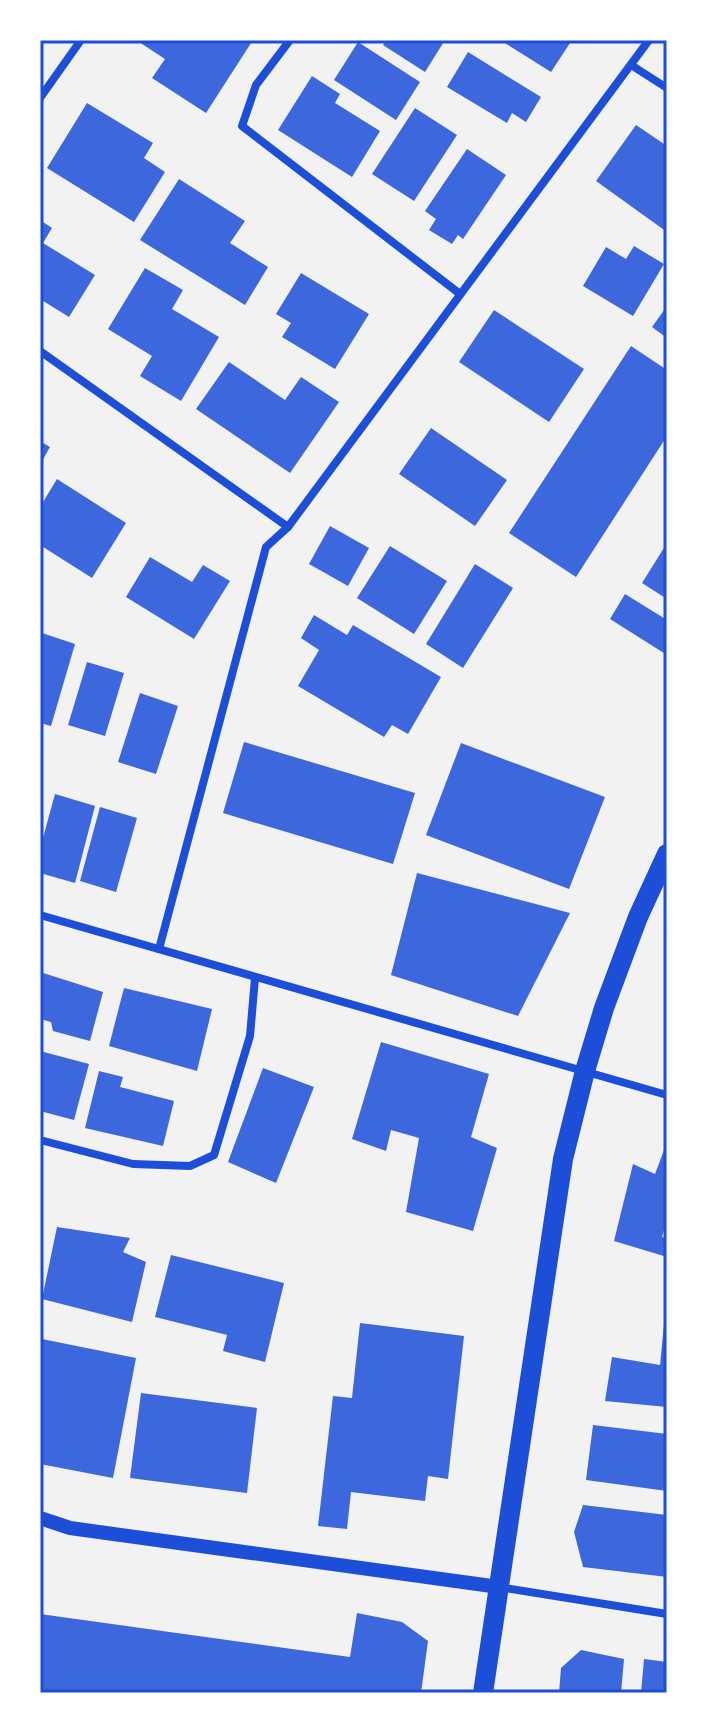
<svg xmlns="http://www.w3.org/2000/svg" width="707" height="1733" font-family="'Fira Sans Condensed',sans-serif">
  <rect width="100%" height="100%" fill="#f2f2f2"/>
  <g fill="#3d67dc">
    <path d="M136,40H253L206,113L152,78L165,59Z"/>
    <path d="M386,40H445L425,72L383,45Z"/>
    <path d="M500,40H572L551,72Z"/>
    <path d="M358,42L420,82L396,120L334,80Z"/>
    <path d="M468,52L541,97L526,122L512,113L507,123L447,87Z"/>
    <path d="M312,76L340,94L335,103L380,131L352,177L278,130Z"/>
    <path d="M87,103L153,143L144,158L165,172L134,222L47,168Z"/>
    <path d="M415,108L457,135L414,201L372,174Z"/>
    <path d="M636,125L667,146V232L596,181Z"/>
    <path d="M467,149L506,175L463,239L458,235L452,244L429,230L436,219L425,211Z"/>
    <path d="M179,179L245,221L230,243L268,267L245,305L140,240Z"/>
    <path d="M40,220L52,228L43,243L95,275L69,317L40,299Z"/>
    <path d="M634,246L664,264L633,316L583,286L606,247L626,259Z"/>
    <path d="M145,268L183,290L172,309L219,337L181,401L140,376L152,356L108,329Z"/>
    <path d="M301,273L369,314L335,369L282,337L291,323L276,314Z"/>
    <path d="M667,306V338L652,327Z"/>
    <path d="M494,310L584,369L549,422L459,362Z"/>
    <path d="M631,346L667,370V436L576,577L509,533Z"/>
    <path d="M229,362L285,400L301,377L339,402L290,473L196,409Z"/>
    <path d="M431,428L507,480L475,526L399,474Z"/>
    <path d="M40,441L50,447L40,465Z"/>
    <path d="M57,479L126,523L92,578L40,545V507Z"/>
    <path d="M330,526L369,548L348,586L309,564Z"/>
    <path d="M667,543V599L642,583Z"/>
    <path d="M390,546L447,581L414,634L357,598Z"/>
    <path d="M150,557L192,582L203,565L230,581L194,639L126,597Z"/>
    <path d="M475,564L513,588L463,668L426,644Z"/>
    <path d="M625,594L667,620V655L610,619Z"/>
    <path d="M314,615L347,635L353,625L441,677L408,734L392,725L384,737L298,686L319,650L301,638Z"/>
    <path d="M42,633L75,644L51,726L40,723Z"/>
    <path d="M87,662L124,673L105,736L68,725Z"/>
    <path d="M140,693L178,706L156,774L118,762Z"/>
    <path d="M244,742L415,793L393,864L223,813Z"/>
    <path d="M461,743L605,797L569,889L426,835Z"/>
    <path d="M55,794L95,806L75,883L40,873V849Z"/>
    <path d="M100,807L137,818L116,892L80,881Z"/>
    <path d="M417,873L570,913L518,1016L391,975Z"/>
    <path d="M40,972L103,992L90,1041L53,1031L51,1022L40,1019Z"/>
    <path d="M124,988L212,1009L197,1071L109,1046Z"/>
    <path d="M381,1042L489,1074L471,1137L497,1148L473,1231L406,1212L419,1138L391,1130L386,1151L352,1139Z"/>
    <path d="M40,1051L89,1064L74,1120L40,1111Z"/>
    <path d="M263,1068L314,1087L276,1183L228,1162Z"/>
    <path d="M99,1071L123,1077L120,1087L174,1101L163,1146L85,1128Z"/>
    <path d="M667,1142V1220L662,1237L667,1238V1257L614,1241L633,1164L655,1174Z"/>
    <path d="M57,1227L130,1238L123,1252L146,1262L132,1322L42,1299Z"/>
    <path d="M171,1255L284,1283L265,1362L223,1351L227,1335L155,1317Z"/>
    <path d="M665,1314H667V1407L605,1401L612,1357L660,1365Z"/>
    <path d="M360,1323L464,1336L448,1479L428,1476L425,1501L351,1492L347,1529L318,1526L333,1396L352,1398Z"/>
    <path d="M42,1339L136,1358L113,1478L40,1464Z"/>
    <path d="M141,1393L257,1408L247,1493L130,1478Z"/>
    <path d="M593,1425L667,1434V1491L586,1480Z"/>
    <path d="M583,1505L667,1515V1577L583,1567L574,1532Z"/>
    <path d="M357,1613L402,1622L428,1641L421,1693H40V1614L350,1657Z"/>
    <path d="M581,1650L624,1659L621,1693H559L561,1668Z"/>
    <path d="M644,1659L667,1662V1693H641Z"/>
  </g>
  <g fill="none" stroke-linecap="round" stroke-linejoin="round">
    <g stroke="#1d4ed8" stroke-width="8">
      <path d="M290,40L256,85L242,126L460,294"/>
      <path d="M631,65L667,88"/>
      <path d="M40,98L81,40"/>
      <path d="M40,351L288,527"/>
      <path d="M40,915L667,1095"/>
      <path d="M159,949L266,547L288,527L649,40"/>
      <path d="M40,1140L133,1164L190,1166L214,1155L250,1036L255,978"/>
      <path d="M499,1587L667,1614"/>
    </g>
    <path stroke="#1d4ed8" stroke-width="14" d="M40,1518L70,1528L499,1587"/>
    <path stroke="#1d4ed8" stroke-width="20" d="M483,1693L563,1159L585,1071L604,1008L638,917L667,854"/>
  </g>
  <rect width="707" height="1733" fill="none" stroke="#ffffff" stroke-width="84"/>
  <rect x="42" y="42" width="623" height="1649" fill="none" stroke="#1d4ed8" stroke-width="3"/>
</svg>
